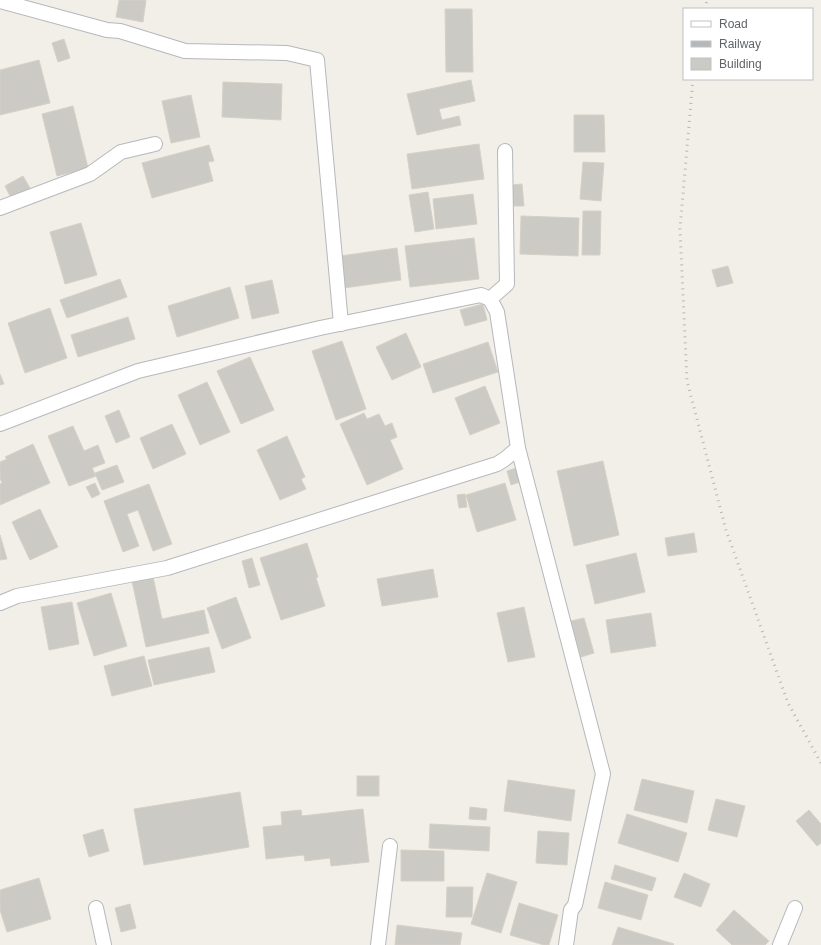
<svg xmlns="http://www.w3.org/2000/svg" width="821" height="945" font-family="Helvetica,sans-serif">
  <rect width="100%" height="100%" fill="#f1efe8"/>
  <g fill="#cccac5" stroke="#d6d1c6">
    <path d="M119,0H146L143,22L116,17Z"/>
    <path d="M445,9H472L473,72H446Z"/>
    <path d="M64,39L70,58L58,62L52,43Z"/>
    <path d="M39,60L50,103L0,115V70Z"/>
    <path d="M471,80L475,101L439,109L442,120L459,116L461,125L417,135L407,94Z"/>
    <path d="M223,82L282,84L281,120L222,117Z"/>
    <path d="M191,95L200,137L171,143L162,101Z"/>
    <path d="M73,106L88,168L57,176L42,114Z"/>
    <path d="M574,115H604L605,152H574Z"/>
    <path d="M479,144L484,179L412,189L407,154Z"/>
    <path d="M209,145L214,161L208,162L213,181L152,198L142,163Z"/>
    <path d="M583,162L604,163L601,201L580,199Z"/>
    <path d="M23,176L30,188L11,198L5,186Z"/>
    <path d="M522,184L524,206H512L511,185Z"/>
    <path d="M428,192L434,229L415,232L409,195Z"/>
    <path d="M473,194L477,224L436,229L433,199Z"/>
    <path d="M583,211H601L600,255H582Z"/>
    <path d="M521,216L579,218L578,256L520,254Z"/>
    <path d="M81,223L97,275L65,284L50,232Z"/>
    <path d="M474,238L479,279L410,287L405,246Z"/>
    <path d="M397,248L401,280L344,288L340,256Z"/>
    <path d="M728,266L733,283L717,287L712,270Z"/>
    <path d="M120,279L127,297L67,318L60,300Z"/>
    <path d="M272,280L279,313L252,319L245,286Z"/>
    <path d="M230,287L239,318L177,337L168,306Z"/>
    <path d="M483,304L487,320L465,326L460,310Z"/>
    <path d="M50,308L67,358L25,373L8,323Z"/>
    <path d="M128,317L135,339L78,357L71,335Z"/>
    <path d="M406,333L421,367L392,380L376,347Z"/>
    <path d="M342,341L366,409L336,420L312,351Z"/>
    <path d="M488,342L498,372L433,393L423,364Z"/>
    <path d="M250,357L274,410L241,424L217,371Z"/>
    <path d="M0,374L4,384L0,385Z"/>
    <path d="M207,382L230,432L200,445L178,395Z"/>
    <path d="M485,386L500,423L470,435L455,398Z"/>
    <path d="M119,410L130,437L116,443L105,416Z"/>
    <path d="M364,413L367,419L379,414L385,426L392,423L397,437L390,440L403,469L367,485L340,424Z"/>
    <path d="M172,424L186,454L153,469L140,438Z"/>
    <path d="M73,426L84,451L98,445L105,463L92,468L96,476L69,486L48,436Z"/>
    <path d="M287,436L305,477L301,479L306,489L280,500L257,450Z"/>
    <path d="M33,444L50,483L0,505V484L2,483L0,478V462L7,459L5,457Z"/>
    <path d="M603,461L619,535L574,546L557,471Z"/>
    <path d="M117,465L124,482L102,490L95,473Z"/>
    <path d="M516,468L520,482L511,485L507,471Z"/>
    <path d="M95,483L100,494L92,498L86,487Z"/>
    <path d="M505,483L516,520L477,532L466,495Z"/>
    <path d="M149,484L172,544L153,551L138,510L127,514L139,546L123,552L104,501Z"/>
    <path d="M465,494L467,507L459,508L457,495Z"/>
    <path d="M40,509L58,547L30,560L12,522Z"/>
    <path d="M694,533L697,552L668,556L665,538Z"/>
    <path d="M0,535L7,559L0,560Z"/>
    <path d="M307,543L318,577L316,578L325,606L281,620L260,558Z"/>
    <path d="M636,553L645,592L595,604L586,565Z"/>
    <path d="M252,558L260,585L249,588L242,561Z"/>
    <path d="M433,569L438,597L382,606L377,579Z"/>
    <path d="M153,577L162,619L204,610L209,633L146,647L132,581Z"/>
    <path d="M111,593L127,646L94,656L77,603Z"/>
    <path d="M236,597L251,638L222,649L207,608Z"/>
    <path d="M72,602L79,644L49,650L41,607Z"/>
    <path d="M524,607L535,657L508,662L497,613Z"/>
    <path d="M651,613L656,646L611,653L606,620Z"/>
    <path d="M584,618L594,653L581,657L571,621Z"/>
    <path d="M209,647L215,672L154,685L148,660Z"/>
    <path d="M144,656L152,686L112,696L104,666Z"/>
    <rect x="357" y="776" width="22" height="20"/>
    <path d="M642,779L694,791L687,823L634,810Z"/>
    <path d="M508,780L575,790L571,821L504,811Z"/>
    <path d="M240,792L249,847L144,865L134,809Z"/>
    <path d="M716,799L745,806L737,837L708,830Z"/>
    <path d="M470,807L487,809L486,820L469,819Z"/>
    <path d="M363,809L369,862L331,866L330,858L305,861L304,855L266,859L263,827L282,825L281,812L301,810L302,816Z"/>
    <path d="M809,810L821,824V843L817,846L796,821Z"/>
    <path d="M627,814L687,833L678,862L618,843Z"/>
    <path d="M430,824L490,827L489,851L429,848Z"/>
    <path d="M103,829L109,851L89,857L83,835Z"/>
    <path d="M538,831L569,833L567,865L536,863Z"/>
    <path d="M401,850L444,851V881H401Z"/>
    <path d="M615,865L656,878L652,891L611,879Z"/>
    <path d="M487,873L517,882L501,933L471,924Z"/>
    <path d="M684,873L710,884L701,907L674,897Z"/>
    <path d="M39,878L51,919L7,932L0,910V890Z"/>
    <path d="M605,882L648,895L641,920L598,908Z"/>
    <path d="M447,887H473L472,917H446Z"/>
    <path d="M519,903L558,915L549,945H544L510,935Z"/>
    <path d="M130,904L136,928L121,932L115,908Z"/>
    <path d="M734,910L769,941L765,945H732L716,930Z"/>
    <path d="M397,925L462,933L460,945H395Z"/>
    <path d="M618,927L674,944L673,945H612Z"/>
  </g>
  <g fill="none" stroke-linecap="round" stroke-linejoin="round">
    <g stroke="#b5b8bc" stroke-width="16">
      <g id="street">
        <path d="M0,1L107,30L120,31L185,51L287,53L317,60L341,324"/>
        <path d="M0,208L90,174L121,152L155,144"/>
        <path d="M490,299L507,284L505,151"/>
        <path d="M0,424L138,371L320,328L481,295L490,299L497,312L518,448L505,459L497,464L167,568L17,596L0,603"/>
        <path d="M518,448L603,774L575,905L571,910L566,945"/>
        <path d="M96,908L104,945"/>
        <path d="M378,945L390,846"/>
        <path d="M780,945L795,908"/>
      </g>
    </g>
    <use href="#street" stroke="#fff" stroke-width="14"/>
    <g stroke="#b6b7b8" stroke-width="3" stroke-dasharray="1 5" stroke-linecap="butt">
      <path d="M705,9L707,0"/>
      <path d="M693,79L680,229L687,381L726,530L788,703L821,763"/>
    </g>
  </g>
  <rect x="683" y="8" width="130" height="72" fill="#ffffff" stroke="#bfc1c3"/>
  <rect x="691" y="21" width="20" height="6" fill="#ffffff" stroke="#bfc1c3"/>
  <text x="719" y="28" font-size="12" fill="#5f6368">Road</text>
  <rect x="691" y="41" width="20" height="6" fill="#b6b7b8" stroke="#bfc1c3"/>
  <text x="719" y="48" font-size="12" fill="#5f6368">Railway</text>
  <rect x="691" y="58" width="20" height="12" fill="#cccac5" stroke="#bfc1c3"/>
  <text x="719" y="68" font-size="12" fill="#5f6368">Building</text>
</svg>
